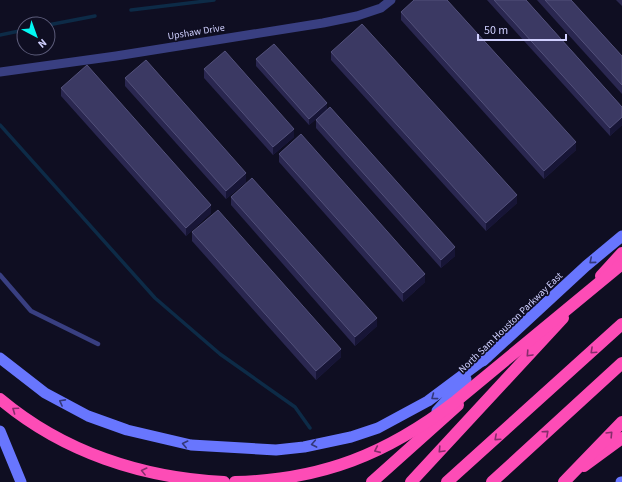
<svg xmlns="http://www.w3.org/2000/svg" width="622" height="482" font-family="'Source Sans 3',sans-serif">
  <rect width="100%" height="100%" fill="#0f0e22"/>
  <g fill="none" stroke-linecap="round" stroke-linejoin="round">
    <g stroke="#0d2b47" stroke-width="3.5">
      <path d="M131,10L214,0"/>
      <path d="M48,25L95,16"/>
      <path d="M0,35L24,30"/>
      <path d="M0,125L155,298L220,354L295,407L310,428"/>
    </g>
    <path stroke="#393f81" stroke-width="4.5" d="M0,275L31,311L98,344"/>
    <path stroke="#393f81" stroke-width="9" d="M0,72L116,56L323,23L357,16L381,8L391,0"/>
    <g stroke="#6876fe" stroke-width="11">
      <path d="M0,358L45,393L88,416L127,430L191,445L276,450L304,447L351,437L378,428L428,401L487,357"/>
      <path d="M483,361L586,266L622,236"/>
      <path d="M437,411L466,379"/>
      <path d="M0,431L21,482"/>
      <path d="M621,482H622"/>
    </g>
    <g stroke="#fd4cb6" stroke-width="12">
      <path d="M601,276L622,253"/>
      <path d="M0,399C63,452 142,478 224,482"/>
      <path d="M584,466L622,438"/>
      <path d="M372,482L458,405"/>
      <path d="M411,482L563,318"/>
      <path d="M447,482L622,324"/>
      <path d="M492,482L622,363"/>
    </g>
    <g stroke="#fd4cb6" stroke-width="12">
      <path d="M235,482C322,480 387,454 456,401L622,264"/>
      <path d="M564,482L622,422"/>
    </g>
  </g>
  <g fill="#2a2750">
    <path d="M487,0H526L622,107V125L610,136Z"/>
    <path d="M537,0H571L622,56V94Z"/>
    <path d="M616,0H622V6Z"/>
    <path d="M401,12L576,150L544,179L401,20Z"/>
    <path d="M331,52L517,203L486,231L331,60Z"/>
    <path d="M256,59L327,110L309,125L256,66Z"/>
    <path d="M204,69L294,137L273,155L204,78Z"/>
    <path d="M125,78L246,182L226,199L125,86Z"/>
    <path d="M61,88L211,213L186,236L61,96Z"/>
    <path d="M316,120L455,256L441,268L316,128Z"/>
    <path d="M279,154L425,282L403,302L279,162Z"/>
    <path d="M231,197L377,326L355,346L231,205Z"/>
    <path d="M192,232L341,357L316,380L192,241Z"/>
  </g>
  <g fill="#171536">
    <path d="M327,103V110L309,125V119Z"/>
    <path d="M622,117V125L610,136V128Z"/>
    <path d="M294,129V137L273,155V147Z"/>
    <path d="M576,142V150L544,179V171Z"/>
    <path d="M246,173V182L226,199V191Z"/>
    <path d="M517,195V203L486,231V223Z"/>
    <path d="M211,205V213L186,236V228Z"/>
    <path d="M455,247V256L441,268V260Z"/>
    <path d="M425,274V282L403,302V293Z"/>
    <path d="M377,318V326L355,346V337Z"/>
    <path d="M341,349V357L316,380V371Z"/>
  </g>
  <g fill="#3b3963" stroke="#53517b">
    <path d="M414,0H447L576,142L544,171L401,12Z"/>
    <path d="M494,0H526L622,107V117L610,128Z"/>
    <path d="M545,0H571L622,56V85Z"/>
    <path d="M362,24L517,195L486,223L331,52Z"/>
    <path d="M274,44L327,103L309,119L256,59Z"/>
    <path d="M225,51L294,129L273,147L204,69Z"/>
    <path d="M146,60L246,173L226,191L125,78Z"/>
    <path d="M87,65L211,205L186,228L61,88Z"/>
    <path d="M330,107L455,247L441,260L316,120Z"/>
    <path d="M301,134L425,274L403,293L279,154Z"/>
    <path d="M252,178L377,318L355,337L231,197Z"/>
    <path d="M218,210L341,349L316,371L192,232Z"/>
  </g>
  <defs><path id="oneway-chevron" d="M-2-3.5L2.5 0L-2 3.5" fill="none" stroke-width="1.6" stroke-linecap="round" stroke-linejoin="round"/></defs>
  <g stroke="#33387a">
    <use href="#oneway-chevron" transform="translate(592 261) rotate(140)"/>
    <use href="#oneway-chevron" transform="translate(434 397) rotate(143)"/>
    <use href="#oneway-chevron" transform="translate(62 402) rotate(-152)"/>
    <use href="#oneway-chevron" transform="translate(185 444) rotate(-167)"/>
    <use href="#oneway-chevron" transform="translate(314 444) rotate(169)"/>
  </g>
  <g stroke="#862d6c">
    <use href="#oneway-chevron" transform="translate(593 351) rotate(137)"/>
    <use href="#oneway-chevron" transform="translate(529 354) rotate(133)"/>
    <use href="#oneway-chevron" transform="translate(15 410) rotate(-145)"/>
    <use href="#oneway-chevron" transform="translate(546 433) rotate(-42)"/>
    <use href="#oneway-chevron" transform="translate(610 434) rotate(-46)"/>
    <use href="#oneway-chevron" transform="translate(497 438) rotate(138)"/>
    <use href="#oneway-chevron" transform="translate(377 450) rotate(156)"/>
    <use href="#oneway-chevron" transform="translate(441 450) rotate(133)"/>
    <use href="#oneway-chevron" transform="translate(144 471) rotate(-166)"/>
  </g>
  <g text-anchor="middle" stroke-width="3.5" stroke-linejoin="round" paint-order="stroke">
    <g font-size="10" fill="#d0d0ff" stroke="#0f0e22">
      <text transform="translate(196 31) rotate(-9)" y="4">Upshaw Drive</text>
      <text transform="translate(510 322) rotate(-44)" y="4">North Sam Houston Parkway East</text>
    </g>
  </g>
  <g transform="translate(36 36) rotate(139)"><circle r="19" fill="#0f0e22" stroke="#5c5c7a"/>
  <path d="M0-3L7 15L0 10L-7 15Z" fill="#02f8f3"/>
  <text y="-6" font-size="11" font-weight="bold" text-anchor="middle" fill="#d0d0ff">N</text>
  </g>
  <path d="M478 34v6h88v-6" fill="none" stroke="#d0d0ff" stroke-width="2"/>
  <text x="484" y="34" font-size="12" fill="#d0d0ff" stroke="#0f0e22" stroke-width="3" paint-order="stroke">50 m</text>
</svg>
